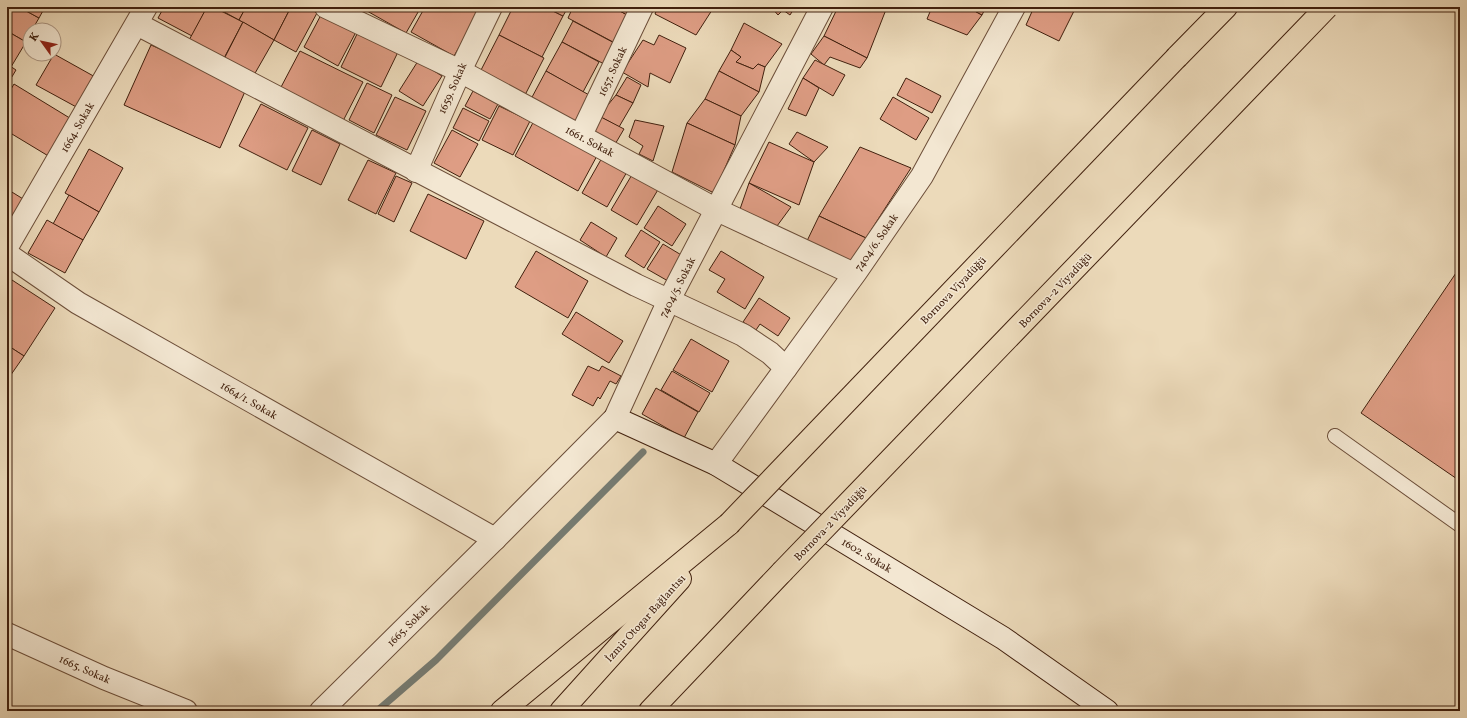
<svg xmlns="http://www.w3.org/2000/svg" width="1467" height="718" font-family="Vollkorn,serif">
  <rect width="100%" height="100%" fill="#ecdaba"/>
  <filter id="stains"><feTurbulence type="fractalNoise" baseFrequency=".005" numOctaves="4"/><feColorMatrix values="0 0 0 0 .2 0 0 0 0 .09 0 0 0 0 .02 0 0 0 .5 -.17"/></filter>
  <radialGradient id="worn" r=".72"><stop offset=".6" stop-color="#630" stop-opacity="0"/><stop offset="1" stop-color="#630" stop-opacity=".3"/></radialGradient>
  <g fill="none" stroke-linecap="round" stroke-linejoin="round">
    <path stroke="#767c73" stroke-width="7" d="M377,711L436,660L643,452"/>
  </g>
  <g fill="#de9d84" stroke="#41200e">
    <path d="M7,7H19L39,18L32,30H30V35L26,42L7,31Z"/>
    <path d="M19,7H45L39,18Z"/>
    <path d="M164,7H207L192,36L158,18Z"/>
    <path d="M207,7H213L243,22L223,60L188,42Z"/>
    <path d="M215,7H246L239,20Z"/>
    <path d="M246,7H291L274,40L239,20Z"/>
    <path d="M291,7H307L317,13L296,52L274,40Z"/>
    <path d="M369,7H421L406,33L367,11Z"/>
    <path d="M425,7H482L454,56L411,32Z"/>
    <path d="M513,7H545L563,16L542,57L499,35Z"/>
    <path d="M545,7H568L563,16Z"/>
    <path d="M573,7H613L627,15L613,42L568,18Z"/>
    <path d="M613,7H631L627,15Z"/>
    <path d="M658,7H714L696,35L655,14Z"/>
    <path d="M771,7H795L790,15L783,10L778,15Z"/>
    <path d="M838,7H887L867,58L824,36Z"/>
    <path d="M932,7H967L982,15L967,35L927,19Z"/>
    <path d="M967,7H986L982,15Z"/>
    <path d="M1034,7H1076L1059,41L1026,25Z"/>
    <path d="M322,13L356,32L338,66L304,47Z"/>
    <path d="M573,21L618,45L606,65L562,42Z"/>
    <path d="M243,22L274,40L254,75L224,59Z"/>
    <path d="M744,23L782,44L765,67L758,64L753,69L736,62L741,57L731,50Z"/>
    <path d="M7,31L26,42L11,67L7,64Z"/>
    <path d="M358,32L398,52L381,87L341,67Z"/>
    <path d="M499,35L544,58L525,95L480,72Z"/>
    <path d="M659,35L686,48L670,83L650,73L648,87L622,72L643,40L654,45Z"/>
    <path d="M824,36L867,58L860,68L830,57L824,65L811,54Z"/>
    <path d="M562,42L599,62L583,92L546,71Z"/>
    <path d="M151,45L247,87L220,148L124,105Z"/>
    <path d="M731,50L741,57L736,62L753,69L758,64L765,67L759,92L719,71Z"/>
    <path d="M300,51L363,82L343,121L280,89Z"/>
    <path d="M54,54L97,78L80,109L36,85Z"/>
    <path d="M815,60L845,75L833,96L803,78Z"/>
    <path d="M418,61L442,76L423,106L399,91Z"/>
    <path d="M7,64L16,70L7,85Z"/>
    <path d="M546,71L591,96L576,123L531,99Z"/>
    <path d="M719,71L759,92L741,116L705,99Z"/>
    <path d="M627,77L641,85L633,103L616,95Z"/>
    <path d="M803,78L819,88L806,116L788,109Z"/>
    <path d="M906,78L941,96L932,113L897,95Z"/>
    <path d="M367,83L392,95L374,133L349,120Z"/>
    <path d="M14,84L73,120L50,157L7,131V96Z"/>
    <path d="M473,91L498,104L490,119L465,106Z"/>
    <path d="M616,95L633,103L619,127L599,116Z"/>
    <path d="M395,97L426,111L407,150L376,135Z"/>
    <path d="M893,97L929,118L916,140L880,119Z"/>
    <path d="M705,99L741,116L735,145L687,123Z"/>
    <path d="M261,104L308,128L287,170L239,146Z"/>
    <path d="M499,106L530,121L513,155L482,140Z"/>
    <path d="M463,108L489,121L479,141L453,128Z"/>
    <path d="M599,116L624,129L614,146L592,132Z"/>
    <path d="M535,119L598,154L578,191L515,156Z"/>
    <path d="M635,120L664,126L653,161L639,154L643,146L629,137Z"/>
    <path d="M687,123L735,145L714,193L672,172Z"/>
    <path d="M312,130L340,144L321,185L292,171Z"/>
    <path d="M452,130L478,144L460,177L434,163Z"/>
    <path d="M797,132L828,147L814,162L789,144Z"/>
    <path d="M769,142L814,162L799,205L749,183Z"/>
    <path d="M860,147L911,168L866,238L819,216Z"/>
    <path d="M89,149L123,168L99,212L65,193Z"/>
    <path d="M603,156L628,170L607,207L582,193Z"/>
    <path d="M368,160L396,173L376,214L348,200Z"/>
    <path d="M633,173L659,188L637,225L611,210Z"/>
    <path d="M396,176L412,183L394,222L378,214Z"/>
    <path d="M749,183L791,207L777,226L739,212Z"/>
    <path d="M7,189L28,202L7,237Z"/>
    <path d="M428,194L484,221L466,259L410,231Z"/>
    <path d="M69,195L99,212L83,240L53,224Z"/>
    <path d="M658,206L686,224L672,246L644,228Z"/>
    <path d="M819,216L866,238L851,265L806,243Z"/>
    <path d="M47,220L83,240L65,273L28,253Z"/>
    <path d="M591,222L617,238L606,257L580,240Z"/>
    <path d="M641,230L660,242L644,268L625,256Z"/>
    <path d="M663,244L683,256L668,281L647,269Z"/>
    <path d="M536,251L588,281L568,318L515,287Z"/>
    <path d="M721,251L764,277L745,309L717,292L725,279L709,270Z"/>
    <path d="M1456,273L1460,276V481L1361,413Z"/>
    <path d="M12,280L55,308L24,356L7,345V289Z"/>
    <path d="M759,298L790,318L778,336L760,324L756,330L743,322Z"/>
    <path d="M576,312L623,341L609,363L562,334Z"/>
    <path d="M691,339L729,361L712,392L673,370Z"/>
    <path d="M7,345L24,356L8,379L7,378Z"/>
    <path d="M588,366L599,371L602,366L621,376L616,384L610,381L600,399L598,397L593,406L572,395Z"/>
    <path d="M672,371L710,393L699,412L661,390Z"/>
    <path d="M656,388L698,412L684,438L642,414Z"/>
  </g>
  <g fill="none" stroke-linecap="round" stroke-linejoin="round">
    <g stroke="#6c4e39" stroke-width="16">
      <path id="lane" d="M1335,436L1460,525"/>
    </g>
    <g stroke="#6c4e39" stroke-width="24">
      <g id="street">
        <path d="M326,7L460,71L717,210L854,274"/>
        <path d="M137,24L636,285L743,335L770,353L786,368"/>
        <path d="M581,135L642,7"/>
        <path d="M416,171L460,71L491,7"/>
        <path d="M7,247L146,7"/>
        <path d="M7,254L78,303L495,539"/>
        <path d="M716,464L856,272L922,176L1014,7"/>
        <path d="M7,634L104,678L186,711"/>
        <path d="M321,711L495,539L615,418L669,300L822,7"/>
      </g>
    </g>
    <g stroke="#41200e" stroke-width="24">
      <path id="secondary" d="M615,418L716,464L1003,638L1107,711"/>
    </g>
    <g stroke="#41200e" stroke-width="24">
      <g id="highway">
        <path d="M1177,57L1226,7"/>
        <path d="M502,711L729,524"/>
        <path d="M561,711L680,579"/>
        <path d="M650,711L782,572"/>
      </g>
    </g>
    <use href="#lane" stroke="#f3e7d2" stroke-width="14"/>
    <use href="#street" stroke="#f3e7d2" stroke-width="22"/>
    <use href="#secondary" stroke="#f3e7d2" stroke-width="22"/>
    <use href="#highway" stroke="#ecdaba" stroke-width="22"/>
    <g stroke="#41200e" stroke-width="24" stroke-linecap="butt">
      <g id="highway-bridge">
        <path d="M729,524L1177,57"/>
        <path d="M782,572L1327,7"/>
      </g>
    </g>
    <use href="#highway-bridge" stroke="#ecdaba" stroke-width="22"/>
  </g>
  <g text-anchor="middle" stroke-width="3" stroke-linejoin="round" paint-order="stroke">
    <g font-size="11" fill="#41200e" stroke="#f3e7d2">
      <text transform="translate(612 71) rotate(-65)" y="4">1657. Sokak</text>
      <text transform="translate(452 88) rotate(-66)" y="4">1659. Sokak</text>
      <text transform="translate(77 127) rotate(-60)" y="4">1664. Sokak</text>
      <text transform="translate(590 141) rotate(28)" y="4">1661. Sokak</text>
      <text transform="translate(876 242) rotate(-55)" y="4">7404/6. Sokak</text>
      <text transform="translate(677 287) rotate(-63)" y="4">7404/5. Sokak</text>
      <text transform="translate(953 290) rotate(-46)" y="4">Bornova Viyadüğü</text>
      <text transform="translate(1055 290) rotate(-46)" y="4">Bornova-2 Viyadüğü</text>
      <text transform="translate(249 400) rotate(30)" y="4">1664/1. Sokak</text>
      <text transform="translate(830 523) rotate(-46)" y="4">Bornova-2 Viyadüğü</text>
      <text transform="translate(867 555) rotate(31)" y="4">1602. Sokak</text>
      <text transform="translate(645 618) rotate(-48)" y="4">İzmir Otogar Bağlantısı</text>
      <text transform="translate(408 625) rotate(-45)" y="4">1665. Sokak</text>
      <text transform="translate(85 669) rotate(24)" y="4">1665. Sokak</text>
    </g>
  </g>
  <rect width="1467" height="718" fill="none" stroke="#ecdaba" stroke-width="24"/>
  <rect x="8" y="8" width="1451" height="702" fill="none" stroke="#41200e" stroke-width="2"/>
  <rect x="12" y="12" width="1443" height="694" fill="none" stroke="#41200e"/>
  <g transform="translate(42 42) rotate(303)"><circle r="19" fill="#f3e7d2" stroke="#ac9784"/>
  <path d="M0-3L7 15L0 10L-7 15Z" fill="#8f2418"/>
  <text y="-6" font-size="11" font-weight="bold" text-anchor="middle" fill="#41200e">K</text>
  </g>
  <rect width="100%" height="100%" filter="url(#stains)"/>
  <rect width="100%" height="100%" fill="url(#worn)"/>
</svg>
